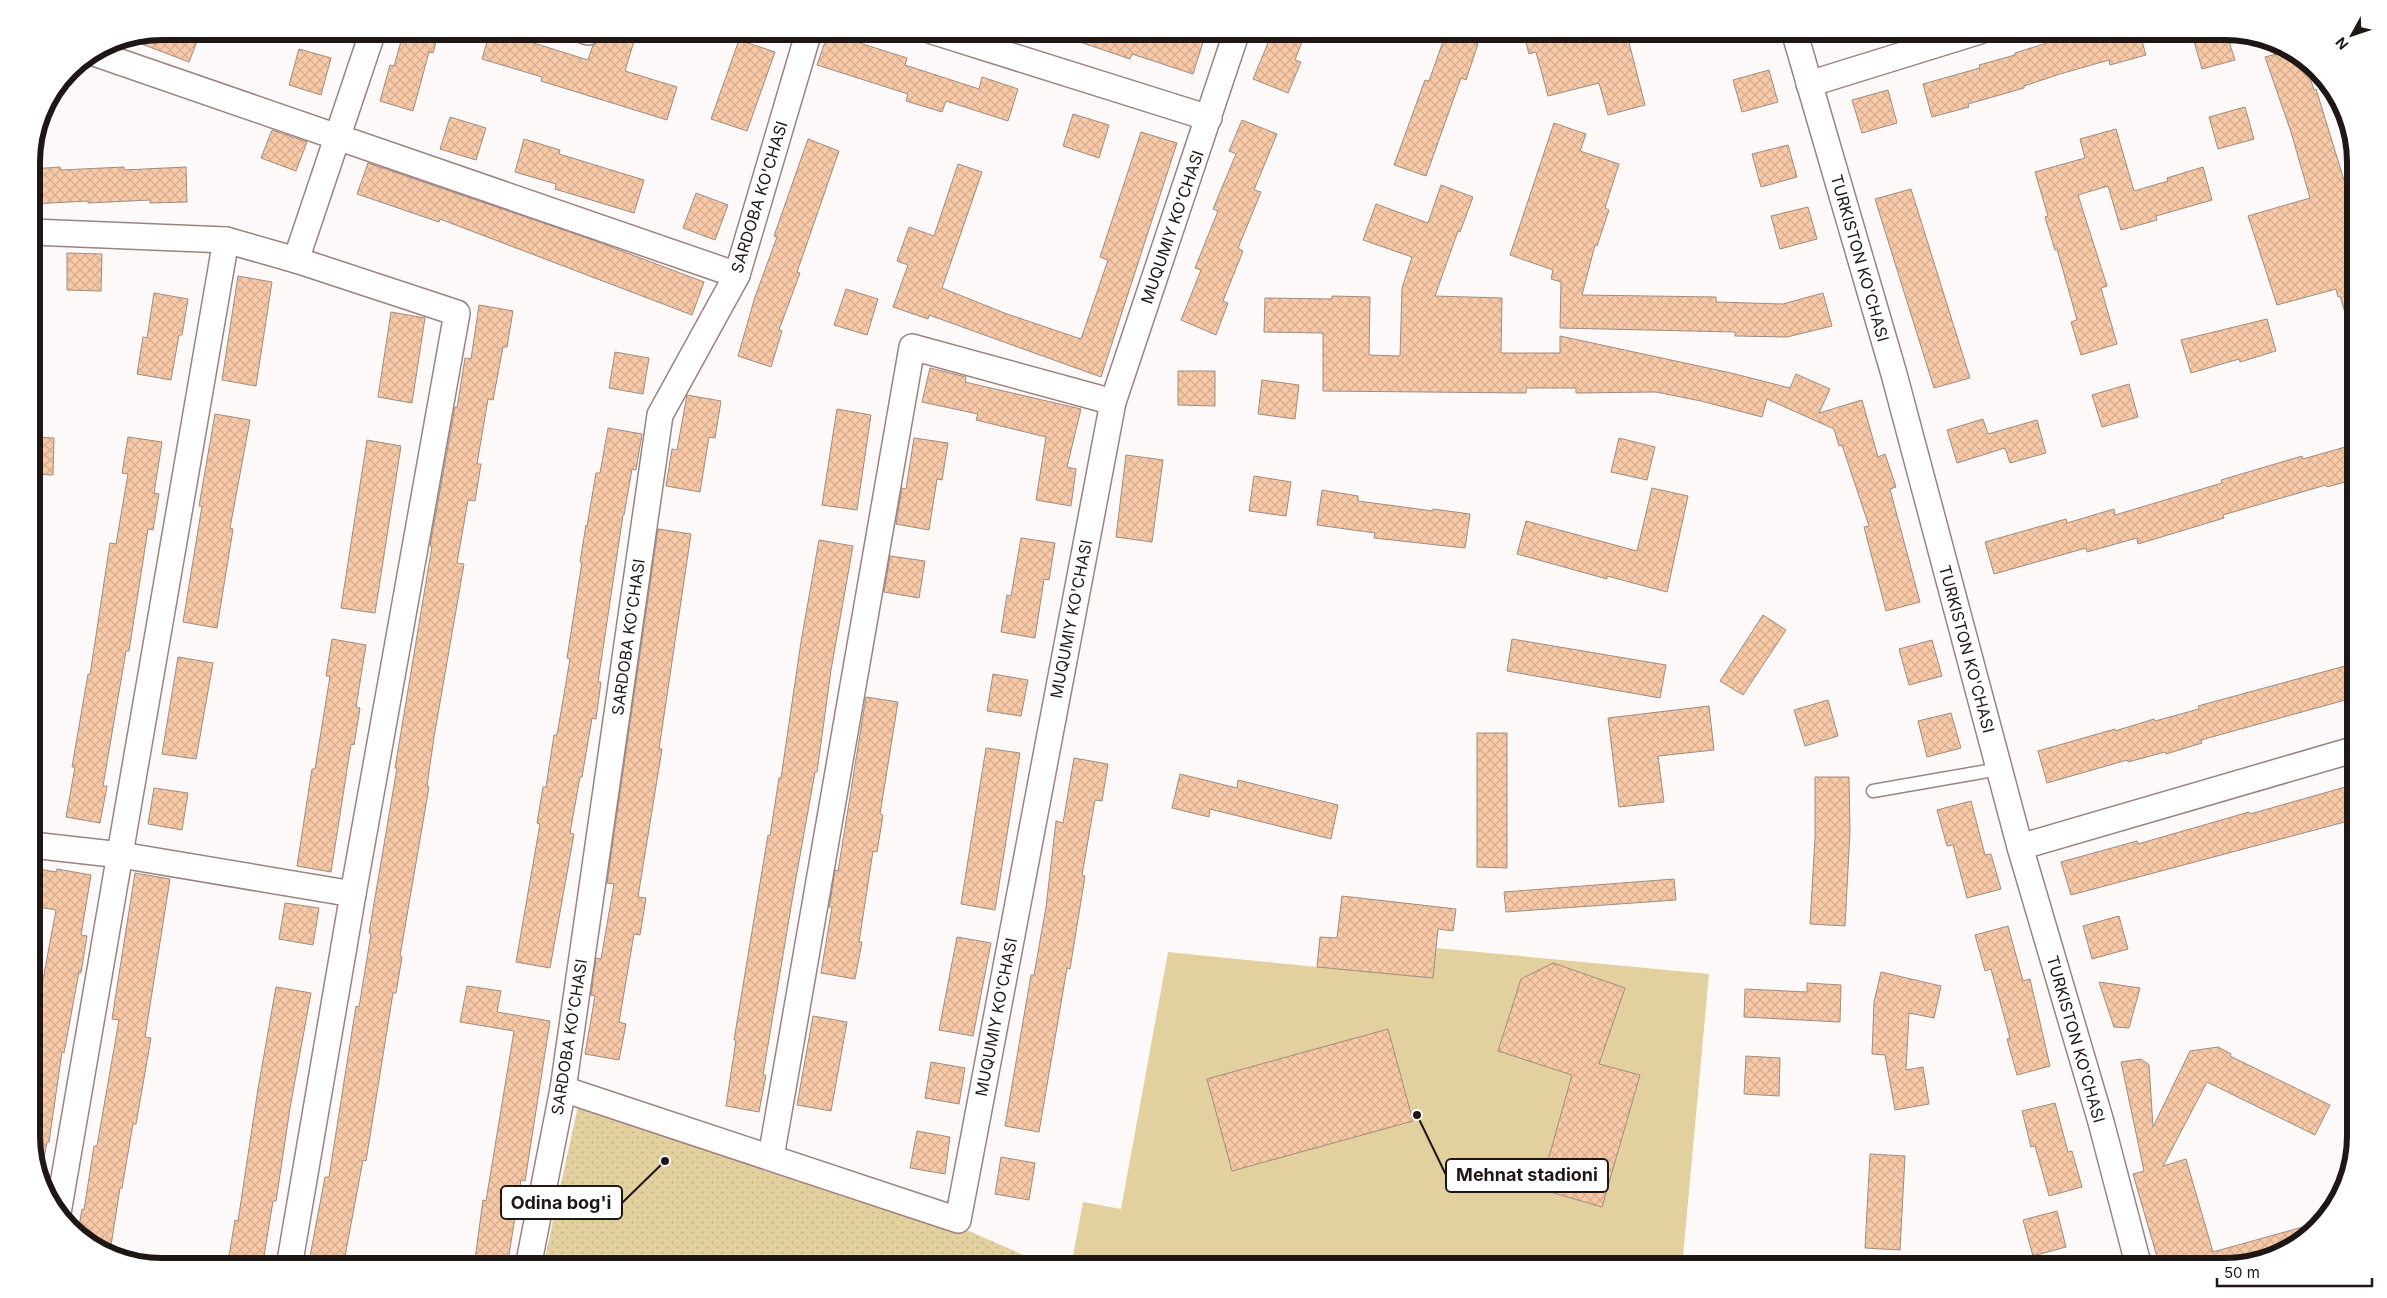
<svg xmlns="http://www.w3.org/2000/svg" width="2387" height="1298" font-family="Inter,sans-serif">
  <defs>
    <pattern id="park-dots" width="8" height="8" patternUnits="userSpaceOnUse" patternTransform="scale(1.25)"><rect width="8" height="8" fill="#e2d19f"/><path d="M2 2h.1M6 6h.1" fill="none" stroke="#c1b388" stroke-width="1.8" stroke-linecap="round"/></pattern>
    <pattern id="building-cross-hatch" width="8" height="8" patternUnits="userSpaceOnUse" patternTransform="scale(1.25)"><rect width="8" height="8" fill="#f8c9a7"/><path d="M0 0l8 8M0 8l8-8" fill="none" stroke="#d4ac8f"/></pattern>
  </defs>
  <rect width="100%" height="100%" fill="#fef9f9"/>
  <path fill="#e2d19f" d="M1320,937L1709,974L1682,1267H1071L1083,1202L1121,1209L1168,952L1317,967Z"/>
  <path fill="url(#park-dots)" d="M579,1101L946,1221L1051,1267H543Z"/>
  <g fill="url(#building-cross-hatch)" stroke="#9f8d80">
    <path d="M162,31H201L189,62L126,38Z"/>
    <path d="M404,31H439L433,53L429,52L413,111L380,101L390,65L394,66Z"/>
    <path d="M490,31H508L528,38L527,41L588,60L593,45L601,37L602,31H637L625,71L677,87L667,120L541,81L542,77L482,59Z"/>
    <path d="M1056,31H1171L1203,42L1193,74L1132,54L1130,59L1056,34Z"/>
    <path d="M1273,31H1306L1295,60L1301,62L1288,93L1253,79Z"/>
    <path d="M1523,31H1562L1565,43L1607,31H1626L1645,105L1608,115L1599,83L1548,96L1536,52L1529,54Z"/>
    <path d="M2085,31H2139L2146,55L2110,65L2109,60L2060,74L2024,86V88L1968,104L1969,107L1932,117L1923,84L1980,68L1979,65L2015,55V53Z"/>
    <path d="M2191,31L2226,32L2235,60L2202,69Z"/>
    <path d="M828,33L907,58L905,65L979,89L982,77L1018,89L1008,121L946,101L942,112L906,101L908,94L817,65Z"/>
    <path d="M1446,33L1478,44L1466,80L1461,78L1426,176L1394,165L1425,80L1429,81Z"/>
    <path d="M739,40L775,52L747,131L711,119Z"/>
    <path d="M299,49L331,58L321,95L289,85Z"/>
    <path d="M2291,50L2306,65L2314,90L2316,89L2356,219V333H2351L2340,296L2338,297L2336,289L2277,305L2248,216L2310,198L2291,132L2265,57Z"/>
    <path d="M1769,70L1778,102L1742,112L1733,80Z"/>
    <path d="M1888,90L1897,123L1862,133L1852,100Z"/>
    <path d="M2245,107L2254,139L2218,149L2209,117Z"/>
    <path d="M1073,114L1109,125L1099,158L1063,146Z"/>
    <path d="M450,117L486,128L476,160L440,149Z"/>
    <path d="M1242,120L1277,134L1254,190L1261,192L1238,248L1243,251L1223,301L1228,303L1216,335L1181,320L1201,270L1195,268L1218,211L1213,209L1236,154L1229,151Z"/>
    <path d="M1554,123L1586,134L1580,151L1619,164L1605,208L1609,210L1597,246L1595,245L1582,295L1716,297V302L1783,304L1823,293L1832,326L1787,337L1735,336V332L1560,328L1561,282L1551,279L1553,270L1510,255Z"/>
    <path d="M2116,129L2134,191L2168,181L2167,178L2203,167L2212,200L2156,216L2157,220L2121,230L2108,186L2078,195L2107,286L2101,288L2117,344L2081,355L2071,322L2077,320L2057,249L2055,250L2045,217L2048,216L2035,172L2085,158L2080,139Z"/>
    <path d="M272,130L307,142L296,171L261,158Z"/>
    <path d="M1141,132L1177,143L1101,377L929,315L928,319L893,307L908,265L897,261L909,227L934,236L958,164L982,172L942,288L1007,314L1081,339L1108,260L1100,257Z"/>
    <path d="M524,139L560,150L559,154L644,180L634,213L555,189L556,184L515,172Z"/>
    <path d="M808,139L839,151L797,272L800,273L779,330L782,331L771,367L738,356L755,297L777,237L774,236Z"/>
    <path d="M1788,145L1797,177L1761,187L1752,154Z"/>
    <path d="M368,163L590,239L704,282L692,315L440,219L439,222L357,194Z"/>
    <path d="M60,167L61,170L124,167V170L186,167L187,202L150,203V200L88,203V201L32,204V169Z"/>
    <path d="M1441,185L1473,197L1460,232L1458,231L1435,296L1502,298L1501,353H1560V336L1731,373L1790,388L1796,374L1830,389L1819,413L1862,400L1878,457L1885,454L1896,487L1890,489L1920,602L1886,611L1864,527L1869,526L1842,445L1839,446L1834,429L1767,399L1762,417L1701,401L1656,392L1576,393V388H1526V393L1323,391V333L1264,332L1265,298L1332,299V296L1370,297L1369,355L1400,356L1402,288L1412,257L1363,240L1376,204L1428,223Z"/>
    <path d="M1911,189L1970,378L1934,388L1875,199Z"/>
    <path d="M696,193L728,205L715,240L683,228Z"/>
    <path d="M1808,207L1817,239L1780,249L1771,216Z"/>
    <path d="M67,253L102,254L101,291L67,290Z"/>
    <path d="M238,276L272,282L256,386L222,380Z"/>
    <path d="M846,289L878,299L867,335L834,325Z"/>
    <path d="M154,293L188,299L182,335H179L171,380L137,374L143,337L147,338Z"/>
    <path d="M479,305L513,311L507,347H503L493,400L488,399L477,464H481L475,501L468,500L457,563L464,564L434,737L427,786L429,787L400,956L402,957L396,993H393L366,1161L363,1160L343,1267H308L325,1177H329L356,1006L359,1007L371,934L369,933L397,768H395L432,546H430L455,407L457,408L465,358L471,359Z"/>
    <path d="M391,312L425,318L412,403L378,397Z"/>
    <path d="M2267,319L2276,351L2240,362L2239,359L2191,373L2181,340Z"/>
    <path d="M615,352L649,358L643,394L609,388Z"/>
    <path d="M930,368L966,377L965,382L1081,409L1067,467L1076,469L1071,506L1036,500L1046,437L976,420L978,414L922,402Z"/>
    <path d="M1178,371H1215V406L1178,405Z"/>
    <path d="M1262,380L1299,385L1295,419L1258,414Z"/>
    <path d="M2129,384L2138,417L2102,427L2092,395Z"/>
    <path d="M687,395L721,401L715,438L709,437L700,492L666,486L672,449L677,450Z"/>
    <path d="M837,409L871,415L857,510L822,505Z"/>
    <path d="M215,414L250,420L230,528L233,529L217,628L183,622L202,506H199Z"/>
    <path d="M1983,419L1988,434L2037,420L2046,453L2010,463L2005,448L1957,463L1947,430Z"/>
    <path d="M608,428L642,434L636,470L632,469L624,515H623L598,682H601L596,719L592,718L582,777H580L570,833L574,834L550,968L516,962L540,824L537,823L543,787H546L554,735H557L570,659L567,658L582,562H580L586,525L587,526L596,473H600Z"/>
    <path d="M32,437L54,438L53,475L32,474Z"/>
    <path d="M128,437L162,442L154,493L159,494L153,530L148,529L129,651H126L103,786H107L100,823L66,817L75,767H72L88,674L90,675L110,543L116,544L128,474L122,473Z"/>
    <path d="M914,438L948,443L942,480L937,479L929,530L896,524L902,488L906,489Z"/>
    <path d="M1619,438L1655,447L1647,480L1611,472Z"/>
    <path d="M367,440L401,446L375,613L341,608Z"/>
    <path d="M2356,444V479L2327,487L2326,485L2223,515L2224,518L2138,544L2137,538L2087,552L2086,548L1994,574L1985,542L2066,519L2067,523L2114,509L2115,515L2222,483L2221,480L2302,456L2303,459Z"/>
    <path d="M1126,455L1163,460L1152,542L1116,537Z"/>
    <path d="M1254,476L1291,482L1286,516L1249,511Z"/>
    <path d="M1652,488L1688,496L1667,592L1607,576V579L1517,554L1526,521L1637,551Z"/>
    <path d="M1322,490L1358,496V501L1433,511V509L1470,514L1465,548L1374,538L1375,533L1317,525Z"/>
    <path d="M658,529L691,534L659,749H662L638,897L646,898L640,935L634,934L619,1022L626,1024L619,1060L585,1054L595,996L591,995L596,958L601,959L614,884L607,883Z"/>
    <path d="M1021,538L1055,543L1049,580L1044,579L1035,638L1001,632L1007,595L1011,596Z"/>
    <path d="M819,540L853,546L831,670L817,772H815L794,889L763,1075H766L759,1112L726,1106L736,1040H734L768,835L770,836L779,778H781L801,642Z"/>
    <path d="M890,556L925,561L919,598L884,592Z"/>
    <path d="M1763,615L1786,630L1743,695L1720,681Z"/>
    <path d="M332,639L366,645L356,707L360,708L354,745L351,744L331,872L297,866L312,769H315L330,676H326Z"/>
    <path d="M1512,639L1666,665L1660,698L1507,671Z"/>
    <path d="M1932,640L1942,676L1909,685L1899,649Z"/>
    <path d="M178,657L213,663L196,759L162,754Z"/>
    <path d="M2356,663V697L2201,740L2202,743L2166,754L2165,752L2128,762L2127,760L2047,783L2038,751L2115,729V731L2154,719L2155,721L2199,709L2198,706Z"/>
    <path d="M993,674L1028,680L1021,716L987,711Z"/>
    <path d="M866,697L898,702L880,814L883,815L877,852L873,851L859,942H862L855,979L821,973L832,907H829L830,903L835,870L838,871Z"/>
    <path d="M1828,700L1838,736L1805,746L1794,710Z"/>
    <path d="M1709,706L1714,750L1658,756L1664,802L1619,807L1608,718Z"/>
    <path d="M1951,713L1961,748L1927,757L1918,721Z"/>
    <path d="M1477,733H1507V868L1477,867Z"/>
    <path d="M986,748L1020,753L995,910L961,904Z"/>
    <path d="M1074,758L1108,764L1102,801L1095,800L1082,875L1085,876L1070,969L1067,968L1039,1132L1005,1126L1031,975H1034L1046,907L1056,821L1063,823Z"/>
    <path d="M1180,774L1237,788L1238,780L1338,805L1331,839L1210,809L1209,817L1172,808Z"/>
    <path d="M1815,777H1849L1850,831L1845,926L1810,924L1815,838Z"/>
    <path d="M2356,784V819L2071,895L2061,862L2137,841L2138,844L2249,812L2250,814Z"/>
    <path d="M154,788L188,793L182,830L148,824Z"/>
    <path d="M1971,801L1985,855L1991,854L2001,889L1967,898L1953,845L1947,846L1937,810Z"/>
    <path d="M32,868L56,872L57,869L91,875L81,935L87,936L81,973L79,972L64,1053L62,1052L49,1142H47L41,1174L32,1144V1038L56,910L32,906Z"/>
    <path d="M135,873L170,879L145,1037L151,1038L136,1124H133L122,1188H120L110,1252L97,1249L78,1232L82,1209L84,1210L94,1146H97L119,1020L112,1019Z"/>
    <path d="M1674,879L1676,900L1506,912L1504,892Z"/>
    <path d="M1342,896L1456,909L1453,931L1438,929L1433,978L1317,967L1320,937L1337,938Z"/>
    <path d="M285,903L319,908L313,945L279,939Z"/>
    <path d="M2119,916L2128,949L2092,959L2083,926Z"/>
    <path d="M2008,926L2023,981L2030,979L2050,1066L2017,1075L2007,1039L2010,1038L1991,969L1985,971L1975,935Z"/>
    <path d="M957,937L991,943L973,1036L939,1030Z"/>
    <path d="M1553,963L1625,988L1599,1064L1640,1075L1602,1207L1540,1189L1572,1075L1498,1051L1521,979Z"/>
    <path d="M1881,972L1941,986L1934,1018L1909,1013L1906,1070L1923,1067L1929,1104L1895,1110L1885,1055L1872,1054L1874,1002Z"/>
    <path d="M2099,982L2140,988L2129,1028L2114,1027Z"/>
    <path d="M1807,983L1841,985L1840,1022L1744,1017L1745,989L1807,992Z"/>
    <path d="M467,986L501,991L497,1012L550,1021L525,1181L521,1180L507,1267H474L483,1200L486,1201L514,1031L460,1022Z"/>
    <path d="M276,987L311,993L290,1108L276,1201H273L263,1262L229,1256L235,1220L238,1221L258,1089Z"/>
    <path d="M813,1016L847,1022L831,1111L797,1105Z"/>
    <path d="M1388,1029L1413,1121L1232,1171L1207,1079Z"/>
    <path d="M2218,1047L2231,1054L2230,1056L2330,1105L2315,1135L2207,1082L2163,1166L2186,1159L2213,1252L2317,1223L2291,1249L2225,1267H2160L2133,1174L2144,1171L2121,1062L2141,1059L2149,1065L2153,1127L2190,1051Z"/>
    <path d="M1746,1056L1780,1058L1779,1096L1744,1094Z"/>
    <path d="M931,1062L965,1068L959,1104L925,1098Z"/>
    <path d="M2055,1103L2068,1152L2072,1151L2082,1187L2049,1196L2035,1146L2031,1147L2022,1111Z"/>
    <path d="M917,1131L950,1137L945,1174L910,1168Z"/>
    <path d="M1870,1154L1905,1156L1900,1250L1865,1248Z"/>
    <path d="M1001,1157L1035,1163L1029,1200L995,1194Z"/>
    <path d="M2057,1211L2066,1247L2033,1256L2023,1220Z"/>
  </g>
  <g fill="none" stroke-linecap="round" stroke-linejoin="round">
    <g stroke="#9a8380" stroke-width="15">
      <path id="service" d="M1873,791L1999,769"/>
    </g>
    <g stroke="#9a8380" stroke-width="28">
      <g id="minor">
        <path d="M585,31L588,32"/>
        <path d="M932,31L1209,118"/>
        <path d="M1794,31L1894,374L2020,847L2101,1122L2139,1267"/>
        <path d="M94,53L737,275"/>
        <path d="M1809,84L1980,31"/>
        <path d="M32,232L226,240L296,260L373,31"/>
        <path d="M32,845L121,855L353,894"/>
        <path d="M2020,847L2356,749"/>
        <path d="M563,1089L958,1220L1113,402L1237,31"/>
        <path d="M771,1157L912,347L1113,402"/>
        <path d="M58,1213L226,240"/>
        <path d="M289,1267L353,894L457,313L296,260"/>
        <path d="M528,1267L563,1089L660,415L737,275L809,31"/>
      </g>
    </g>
    <use href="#service" stroke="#fff" stroke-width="12"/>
    <use href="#minor" stroke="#fff" stroke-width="25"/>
  </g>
  <g text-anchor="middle" stroke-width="4" stroke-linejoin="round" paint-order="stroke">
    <g font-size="16" fill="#1f1716" stroke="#fff">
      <text transform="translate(759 197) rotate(-73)" y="6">SARDOBA KO'CHASI</text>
      <text transform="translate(1172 227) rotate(-71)" y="6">MUQUMIY KO'CHASI</text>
      <text transform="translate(1860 258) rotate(74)" y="6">TURKISTON KO'CHASI</text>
      <text transform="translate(1071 619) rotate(-79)" y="6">MUQUMIY KO'CHASI</text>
      <text transform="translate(628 637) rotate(-82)" y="6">SARDOBA KO'CHASI</text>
      <text transform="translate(1967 649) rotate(75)" y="6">TURKISTON KO'CHASI</text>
      <text transform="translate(996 1017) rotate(-79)" y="6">MUQUMIY KO'CHASI</text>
      <text transform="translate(569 1037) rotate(-81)" y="6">SARDOBA KO'CHASI</text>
      <text transform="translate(2076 1039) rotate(74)" y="6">TURKISTON KO'CHASI</text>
    </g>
  </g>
  <path d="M0 0H2387V1298H0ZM162 40H2225A122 122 0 0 1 2347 162V1136A122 122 0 0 1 2225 1258H162A122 122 0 0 1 40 1136V162A122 122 0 0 1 162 40Z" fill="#fff" fill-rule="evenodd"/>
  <path fill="none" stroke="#1f1716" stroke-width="6" d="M162 40H2225A122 122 0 0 1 2347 162V1136A122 122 0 0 1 2225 1258H162A122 122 0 0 1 40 1136V162A122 122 0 0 1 162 40Z"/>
  <path fill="none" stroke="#1f1716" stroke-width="2" d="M1417 1115L1446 1175M665 1161L622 1203"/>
  <g fill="#1f1716" stroke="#fff" stroke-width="2">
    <circle cx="1417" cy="1115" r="5"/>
    <circle cx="665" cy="1161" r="5"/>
  </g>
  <g fill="#fff" stroke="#1f1716" stroke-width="2">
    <rect x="1446" y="1159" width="162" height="33" rx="5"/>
    <rect x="501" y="1186" width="121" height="33" rx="5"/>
  </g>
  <g font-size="18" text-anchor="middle" font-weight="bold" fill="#1f1716">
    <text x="1527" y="1181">Mehnat stadioni</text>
    <text x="561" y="1209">Odina bog'i</text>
  </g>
  <g transform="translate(2352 35) rotate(230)" stroke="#ffffff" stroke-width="4" paint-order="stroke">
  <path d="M0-4L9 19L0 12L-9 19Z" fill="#1f1716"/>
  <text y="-8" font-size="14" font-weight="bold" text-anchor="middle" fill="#1f1716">N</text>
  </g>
  <path d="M2217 1278v8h155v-8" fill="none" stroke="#1f1716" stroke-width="2.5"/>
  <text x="2224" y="1278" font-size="15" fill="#1f1716" stroke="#ffffff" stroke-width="4" paint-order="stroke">50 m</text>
</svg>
